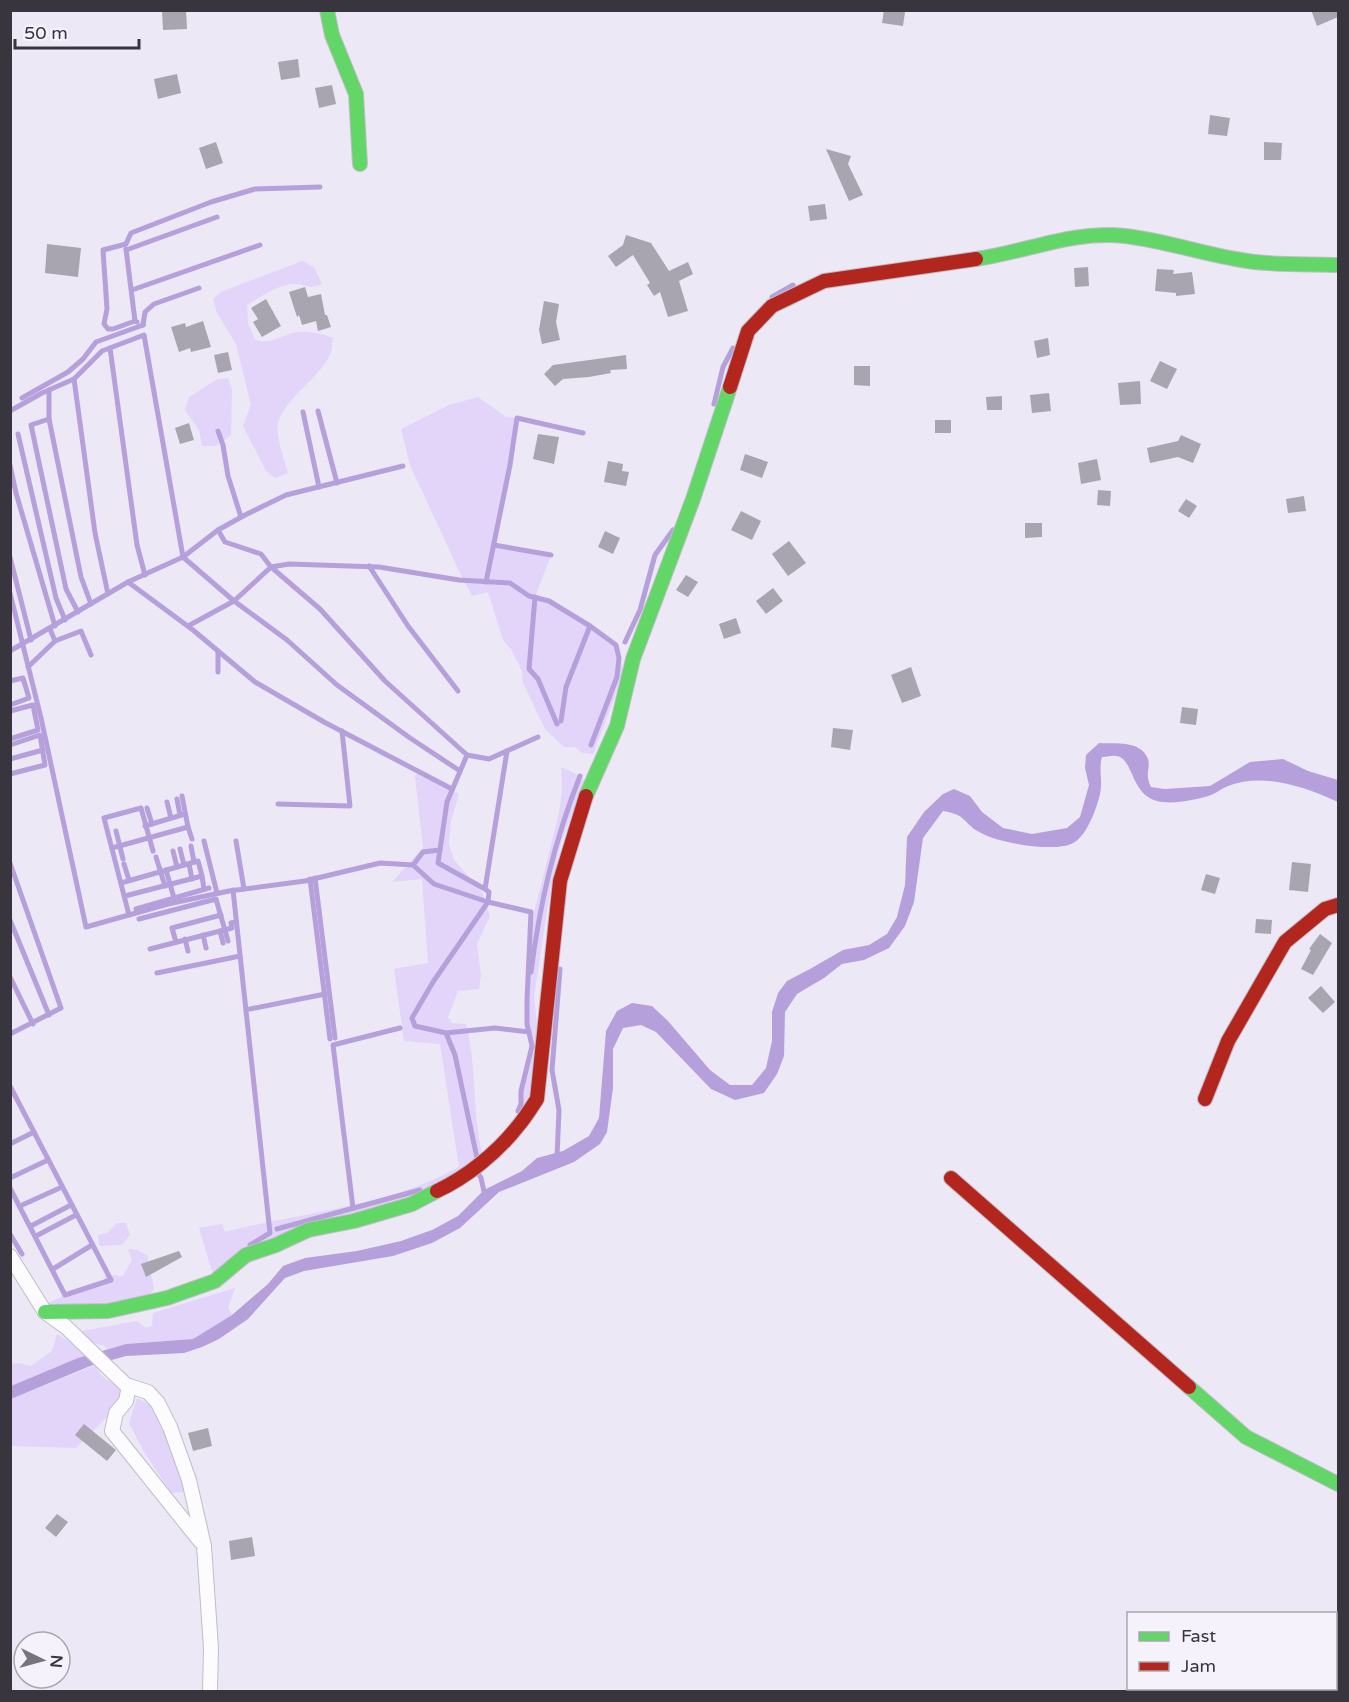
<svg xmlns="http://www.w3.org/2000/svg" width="1349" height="1702" font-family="'Varela Round',sans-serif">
  <rect width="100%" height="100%" fill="#ece8f6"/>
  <g fill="#e2d5f9">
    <path d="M302,261L314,267L322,284C309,291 302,282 290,284C275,287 260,297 247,305L248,323L255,340C275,345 281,334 298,332C309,331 323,334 333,338C332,342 332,348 331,352C321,378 286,396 278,423C275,435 285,461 288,473L275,478L266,471L243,426L251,405L236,344L217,313L213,299L221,292Z"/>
    <path d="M228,378L232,390L231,435L216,446H202L199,430L185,410L189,397L216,380Z"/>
    <path d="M478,397L506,417L517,418L494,545L551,555L535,597L549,601L590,626L616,645L623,669L614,699L593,754L582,753L575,747H564L545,729L523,683L522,671L511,649L503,640L488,592L472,596L460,573L410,465L401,429L449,405Z"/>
    <path d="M561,767L580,776L584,781L561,843L551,886L534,997L540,1054L534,1099L514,1120L521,1104V1091L532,1046L527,1024V979L534,913L559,813L562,789Z"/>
    <path d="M419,771L459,794L451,821L449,844L454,860L482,892L490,916L477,944L481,975L479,989L458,991L448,1017L452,1023L466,1024C477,1066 472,1110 482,1153L450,1181L214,1278L199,1228L222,1224L225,1232C302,1212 388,1207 459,1167L440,1044L404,1041L394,969L428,963L422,879L392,882L423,848L415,776Z"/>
    <path d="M117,1223H126L130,1235L122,1245L99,1246L98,1235L107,1233Z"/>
    <path d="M128,1249L137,1250L147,1255L154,1289L132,1313L44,1305L65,1295L104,1282L105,1275L123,1276L132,1260Z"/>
    <path d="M235,1288L228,1307L232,1315L193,1339L126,1344L107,1349L103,1345C93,1345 88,1338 82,1331L137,1321L146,1328L152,1326L153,1313Z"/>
    <path d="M57,1334L81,1349L86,1355L11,1386V1364L19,1363L31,1366L52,1351Z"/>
    <path d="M95,1365L102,1376L125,1392L111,1413L76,1448L11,1446V1399Z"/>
    <path d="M137,1398C140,1400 146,1402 149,1405C168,1421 179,1469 186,1492L171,1493L143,1450L129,1423Z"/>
  </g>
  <path fill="#b5a0db" d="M1099,743C1115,744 1141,740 1148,759C1151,769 1144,773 1151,787L1165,789L1210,786L1250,762L1283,759L1308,771L1338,780V802C1305,787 1264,772 1228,786C1222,788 1217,793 1211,795C1196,800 1172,805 1157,801C1130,794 1134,758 1116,756C1112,755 1106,757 1102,757C1098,772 1104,781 1099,798C1095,812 1086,838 1071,844C1052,852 999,843 981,833C963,824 968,815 943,811L923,838L914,902L905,926L889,948L864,960L842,964L824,978L797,994L785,1012L784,1056L777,1074L764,1093L735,1100L711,1089L656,1032L641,1025L623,1028L613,1049V1088L607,1132L600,1144L574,1162L499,1192L460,1228L432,1243L393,1256L304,1271L285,1278L248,1319L219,1339L202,1347L184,1353L126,1356L90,1366L11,1399V1386L78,1358L126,1344L193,1339L232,1315L268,1284L283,1266L305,1258L357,1251L401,1241L432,1230L458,1216L484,1190L522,1171L537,1158L563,1151L589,1136L599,1118L606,1031L617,1011L632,1003L652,1006L668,1021L710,1070L730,1085H752L766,1068L772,1041V1012L778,993L787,981L810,969L843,950L869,945L887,934L897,917L905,885L907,837L924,812L943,794L954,789L970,796L982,812L1003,828L1032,834L1067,828L1080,817L1089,785L1085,768L1086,755Z"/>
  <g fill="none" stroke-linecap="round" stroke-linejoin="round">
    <g stroke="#b5a0db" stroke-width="5">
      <path d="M126,249L135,321L137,322"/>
      <path d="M126,250L217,217"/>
      <path d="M132,290L260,245"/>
      <path d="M772,297L793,285"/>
      <path d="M135,321L113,329H108L104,324L107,309L103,250L126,244L131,233L211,202L255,189L320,187"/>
      <path d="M143,325L145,312L154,304L199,288"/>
      <path d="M110,348L137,545L145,575"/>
      <path d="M49,390V419L81,577L91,604"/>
      <path d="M22,398L68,372L83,359L96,342L143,325"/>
      <path d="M714,404L723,367L733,348"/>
      <path d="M10,411L42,393L74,379"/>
      <path d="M318,411L337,483"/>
      <path d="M303,412L319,487"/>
      <path d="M49,419L31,425L66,589L78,612"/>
      <path d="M218,431L223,445L228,476L241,517"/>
      <path d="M18,434L56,598L65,620"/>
      <path d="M10,465L16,493L55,626"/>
      <path d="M218,530L225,542L261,554L271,567L289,564L379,567L459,580L510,583L529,596L549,601L590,626L616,645L619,658L617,677L591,745"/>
      <path d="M494,545L551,555"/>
      <path d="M10,557L31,640"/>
      <path d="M369,566L408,626L458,691"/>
      <path d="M128,582L193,630L255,682L324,722L452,789"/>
      <path d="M486,582L510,465L517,418L583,433"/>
      <path d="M10,593L41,718L86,927L168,904L229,891L305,881L380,863L413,865L434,884L488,902L531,912L527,1000V1024L532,1046L521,1091V1104L518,1111"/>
      <path d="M108,594L95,533L74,379L102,351L144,335L183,557L234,601L287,640L337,685L410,738L460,771"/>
      <path d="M535,597L529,669L538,679L557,724"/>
      <path d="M188,626L234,601L271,567L320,609L385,681L467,755L489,759L538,737"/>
      <path d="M50,629L55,641L81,631L91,655"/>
      <path d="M625,642L640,610L655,555L673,530"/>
      <path d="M10,651L128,582L183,557L218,530L245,515L286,495L403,466"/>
      <path d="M218,651V672"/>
      <path d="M28,667L55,641"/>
      <path d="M10,681L23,678L29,698L10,705"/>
      <path d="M10,711L33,705L38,730L10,739"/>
      <path d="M561,721L566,687L590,626"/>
      <path d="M10,745L40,735L45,765L10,774"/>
      <path d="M467,755L447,802L438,863L485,889"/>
      <path d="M10,759L43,750"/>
      <path d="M177,799L180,815"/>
      <path d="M167,802L171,818"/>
      <path d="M278,804L350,806L342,731"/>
      <path d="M147,808L152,824"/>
      <path d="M145,826L185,814"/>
      <path d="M188,827L192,839"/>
      <path d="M116,831L123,859"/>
      <path d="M204,841L217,893"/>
      <path d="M236,841L244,889"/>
      <path d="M191,846L194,862"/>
      <path d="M112,848L188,827L182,796"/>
      <path d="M180,849L184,865"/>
      <path d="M173,851L177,867"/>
      <path d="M156,857L165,886"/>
      <path d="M10,863L61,1008L10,1034"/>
      <path d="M124,864L129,880"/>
      <path d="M189,864L192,879"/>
      <path d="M413,865L423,852L440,850"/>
      <path d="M166,870L174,898"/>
      <path d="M315,878L335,1038"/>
      <path d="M310,879L330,1039"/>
      <path d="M121,883L198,861L202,876"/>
      <path d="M233,890L270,1233L250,1245"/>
      <path d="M125,896L202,876L204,889"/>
      <path d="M136,909L209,888"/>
      <path d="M129,915L104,818L141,808L153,851"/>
      <path d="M139,919L216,899L228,941"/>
      <path d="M10,920L49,1015"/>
      <path d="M220,931L223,943"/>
      <path d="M203,935L206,948"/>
      <path d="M185,939L188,951"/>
      <path d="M176,942L172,928L221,915"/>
      <path d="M150,949L232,928L231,923L236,922"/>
      <path d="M531,972C540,902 554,842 580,776"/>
      <path d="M157,973L240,956"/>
      <path d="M10,977L33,1024"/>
      <path d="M250,1009L325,994"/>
      <path d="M446,1033L495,1028L529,1032"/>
      <path d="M10,1086L111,1280L65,1295L10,1188"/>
      <path d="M10,1144L34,1132"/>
      <path d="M557,1157L559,1110L552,1070L560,969"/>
      <path d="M477,1158L455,1055L446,1033L415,1026L412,1018L433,982L488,902L489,892L485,889L507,751"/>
      <path d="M477,1171L481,1178L485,1196"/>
      <path d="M10,1178L48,1160"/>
      <path d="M20,1206L62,1187"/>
      <path d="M353,1208L333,1045L400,1028"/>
      <path d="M31,1226L71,1205"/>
      <path d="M277,1229L420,1190"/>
      <path d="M10,1234L22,1254"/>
      <path d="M36,1236L76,1215"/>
      <path d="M53,1269L92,1245"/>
    </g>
  </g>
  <g fill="#a8a5b0">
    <path d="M162,10H186L187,29L163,30Z"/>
    <path d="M884,10L905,12L903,26L882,23Z"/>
    <path d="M1311,10H1338V17L1317,26Z"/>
    <path d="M298,59L300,77L281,80L278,62Z"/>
    <path d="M177,74L181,93L158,99L154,79Z"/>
    <path d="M332,85L336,104L319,108L315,88Z"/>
    <path d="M1210,115L1230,118L1227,136L1208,134Z"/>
    <path d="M216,142L223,163L206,169L199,148Z"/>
    <path d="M1264,142L1282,143L1281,160H1264Z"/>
    <path d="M826,149L851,156L848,164L863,195L849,201Z"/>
    <path d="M825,204L827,219L810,221L808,206Z"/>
    <path d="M626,235L651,243L669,271L688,262L693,274L679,281L688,311L668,317L660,292L654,296L647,285L650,283L633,255L616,267L608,256L623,245Z"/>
    <path d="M47,244L81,248L78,277L45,273Z"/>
    <path d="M1088,267L1089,286L1075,287L1074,268Z"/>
    <path d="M1157,269L1174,270L1173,274L1192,272L1195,294L1176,296V293L1155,291Z"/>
    <path d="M305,287L308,297L321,294L325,315H327L331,327L318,331L316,321L302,325L299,315L297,317L289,292Z"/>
    <path d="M266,299L281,326L262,337L253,322L258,319L251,308Z"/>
    <path d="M544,301L559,304L556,322L560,340L542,344L539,330Z"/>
    <path d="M203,321L211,347L191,352L190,348L179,352L171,327L185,323L186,327Z"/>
    <path d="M1048,338L1050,355L1037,358L1034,341Z"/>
    <path d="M228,352L232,370L218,373L214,355Z"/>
    <path d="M626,355L627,369L610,370L611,373L589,377L563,379L555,386L544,374L553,365Z"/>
    <path d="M1160,361L1177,369L1167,389L1150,381Z"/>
    <path d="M854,366H870V386L854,385Z"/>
    <path d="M1140,381L1141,404L1120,405L1118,383Z"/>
    <path d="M1049,393L1051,411L1032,413L1030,395Z"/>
    <path d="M1002,396V410H987L986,397Z"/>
    <rect x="935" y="420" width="16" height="13"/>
    <path d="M189,423L194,440L180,444L175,428Z"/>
    <path d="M538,434L559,437L554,464L533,459Z"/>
    <path d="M1181,435L1201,444L1193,463L1178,457L1150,463L1147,448L1178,441Z"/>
    <path d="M745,454L768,462L762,478L740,470Z"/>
    <path d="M1097,459L1101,480L1081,484L1078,463Z"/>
    <path d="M608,461L623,464L622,471L629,472L626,486L604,482Z"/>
    <path d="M1098,490L1111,491L1110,506L1097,505Z"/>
    <path d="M1304,496L1306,511L1288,513L1286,499Z"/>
    <path d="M1186,499L1197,506L1189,518L1178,511Z"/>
    <path d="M741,511L761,521L752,540L731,530Z"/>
    <path d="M1025,523H1042V537L1025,538Z"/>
    <path d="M605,531L620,538L613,554L598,547Z"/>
    <path d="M789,541L806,563L788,576L772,554Z"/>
    <path d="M686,575L698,582L688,597L676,590Z"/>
    <path d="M773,588L783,601L766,614L756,601Z"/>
    <path d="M736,618L741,633L724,639L719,624Z"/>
    <path d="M911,667L921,696L902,703L891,675Z"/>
    <path d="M1182,707L1198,709L1196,725L1180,723Z"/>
    <path d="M833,728L853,730L850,750L831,747Z"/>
    <path d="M1292,862L1311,864L1308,892L1289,890Z"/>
    <path d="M1206,874L1220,878L1215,894L1201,890Z"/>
    <path d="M1256,919L1272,920L1271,934L1255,933Z"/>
    <path d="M1320,934L1332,943L1313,975L1301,969L1311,950L1309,949Z"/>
    <path d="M1321,986L1335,1002L1323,1013L1308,998Z"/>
    <path d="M179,1251L182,1257L146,1277L141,1264Z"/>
    <path d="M84,1424L116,1450L107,1461L75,1435Z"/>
    <path d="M208,1428L212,1446L193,1451L188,1433Z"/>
    <path d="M57,1514L68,1522L56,1537L45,1528Z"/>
    <path d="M252,1537L255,1556L231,1560L229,1541Z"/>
  </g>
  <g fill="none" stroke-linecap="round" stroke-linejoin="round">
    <g stroke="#c0bdc7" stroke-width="16">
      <g id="street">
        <path d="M10,1256L45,1312L66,1327L126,1385L148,1392L158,1403L170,1427L189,1480L204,1546L211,1648L210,1692"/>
        <path d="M129,1386L126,1401L116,1413L112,1431L200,1541"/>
      </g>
    </g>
    <g stroke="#c0bdc7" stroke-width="16">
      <g id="fast">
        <path d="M327,10L332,35L356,94L360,164"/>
        <path d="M976,259C1026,252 1073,230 1125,236C1169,241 1211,257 1255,262C1282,265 1311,264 1338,265"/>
        <path d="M586,796L617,726L633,659L693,499L730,387"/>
        <path d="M45,1312L108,1311L167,1298L215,1281L246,1255L276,1245L308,1230L354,1221L412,1204L437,1191"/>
        <path d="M1189,1387L1246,1437L1338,1484"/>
      </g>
    </g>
    <g stroke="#c0bdc7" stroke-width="16">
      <g id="jam">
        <path d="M730,387L748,331L772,306L824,281L976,259"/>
        <path d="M1205,1099L1228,1041L1285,942L1325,909L1338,905"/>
        <path d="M951,1178L1189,1387"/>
        <path d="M437,1191C467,1177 498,1152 518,1126C525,1118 531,1108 537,1099L560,881L586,796"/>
      </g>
    </g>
    <use href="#street" stroke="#fcfcfe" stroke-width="14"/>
    <use href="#fast" stroke="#63d668" stroke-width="14"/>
    <use href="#jam" stroke="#b3261e" stroke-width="14"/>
  </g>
  <rect width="1349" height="1702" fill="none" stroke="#38353f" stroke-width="24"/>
  <rect x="1127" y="1612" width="210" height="78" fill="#f5f2fc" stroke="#a9a6b0" stroke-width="1.5"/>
  <rect x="1139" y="1632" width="30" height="9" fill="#63d668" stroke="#a9a6b0" stroke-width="1.5"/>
  <text x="1181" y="1642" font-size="18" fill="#38353f">Fast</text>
  <rect x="1139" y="1662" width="30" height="9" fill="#b3261e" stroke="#a9a6b0" stroke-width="1.5"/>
  <text x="1181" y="1672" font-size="18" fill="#38353f">Jam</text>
  <g transform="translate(42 1660) rotate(95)"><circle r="28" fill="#f5f2fc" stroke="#a9a6b0" stroke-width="1.5"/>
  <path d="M0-4.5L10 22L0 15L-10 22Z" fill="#77747f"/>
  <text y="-9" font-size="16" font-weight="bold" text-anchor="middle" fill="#38353f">N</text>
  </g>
  <path d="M15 39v9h124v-9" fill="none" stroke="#38353f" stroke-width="3"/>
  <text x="24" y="39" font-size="18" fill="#38353f" stroke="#f5f2fc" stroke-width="4.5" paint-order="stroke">50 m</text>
</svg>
